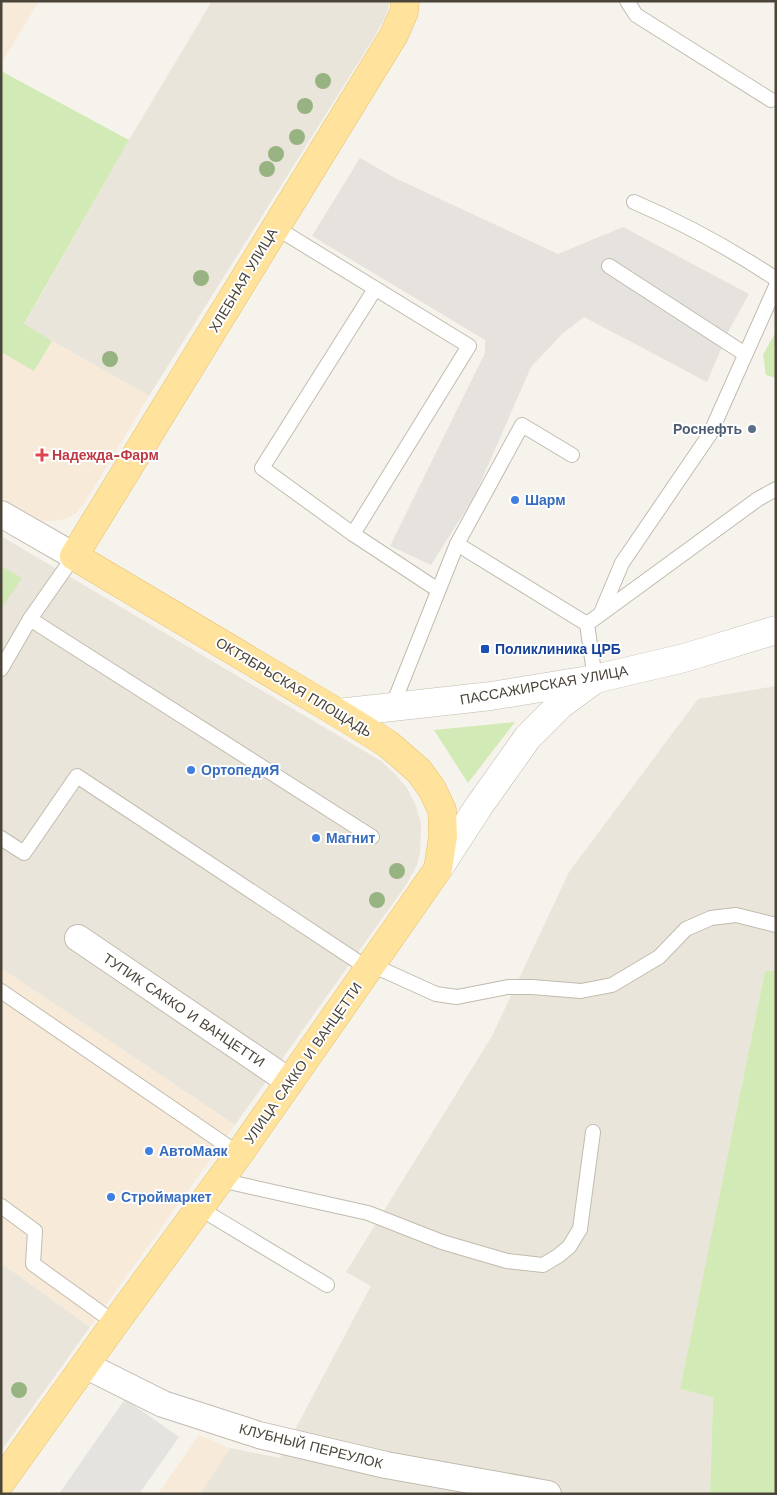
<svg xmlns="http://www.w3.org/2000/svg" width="777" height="1495" font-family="'Work Sans',sans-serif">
  <rect width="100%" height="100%" fill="#f6f3ec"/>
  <g fill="#eae5da">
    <path d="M212,1H390L385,18L375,36L149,396L24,325L129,140Z"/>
    <path d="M1,536L381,761L396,775L407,788L416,806L421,823L420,853L417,865L406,885L235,1125L1,968Z"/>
    <path d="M776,686V971H765L680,1389L713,1396L710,1494H200L230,1448L280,1458L371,1286L346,1272L492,1036L569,872L698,699Z"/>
    <path d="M1,1263L90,1327L1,1451Z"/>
  </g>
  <g fill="#f7ead8">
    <path d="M1,1H39L1,64Z"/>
    <path d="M52,341L149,396L86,501L76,513L68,518L55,521H42L1,497V352L34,371Z"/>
    <path d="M1,968L235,1125L90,1327L1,1263Z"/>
    <path d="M199,1435L230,1448L200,1494H158Z"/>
  </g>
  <path fill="#e6e2dd" d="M360,158L395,178L558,254L623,227L749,294L729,330L707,382L584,317L562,334L531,367L474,497L431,565L390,546L485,353V340L312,236Z"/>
  <g fill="#d2eab5">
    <path d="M1,71L129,140L24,324L52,341L34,371L1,352Z"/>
    <path d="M776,331V378L766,375L763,355Z"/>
    <path d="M1,566L22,578L1,609Z"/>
    <path d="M515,722L468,783L434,730Z"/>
    <path d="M765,971H776V1494H710L713,1397L680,1389Z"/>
  </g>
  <path fill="#e5e3e0" d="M125,1399L179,1437L139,1494H59Z"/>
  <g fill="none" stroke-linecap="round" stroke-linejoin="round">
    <g stroke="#c2bbae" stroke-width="16">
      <g id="service">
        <path d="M627,1L636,15L771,100"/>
        <path d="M634,202C683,223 731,249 776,279"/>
        <path d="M275,227L469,346L353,534L438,590"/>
        <path d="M609,266L745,354"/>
        <path d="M353,534L262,468L375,289"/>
        <path d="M457,544L587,624"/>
        <path d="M601,613L622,563L710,434L776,286"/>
        <path d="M30,619L372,837"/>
        <path d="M587,624L758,499L776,489"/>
        <path d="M587,624L595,679"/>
        <path d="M1,669L30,619L74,556"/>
        <path d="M392,707L457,544L522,425L572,455"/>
        <path d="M1,838L24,853L77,776L369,969"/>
        <path d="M372,965L436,994L457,997L508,987H532L581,991L612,985L659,957L686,929L711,918L736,915L776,925"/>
        <path d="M1,991L239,1154"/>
        <path d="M220,1180L368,1213L442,1242L507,1261L543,1265L558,1256L569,1247L580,1229L593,1132"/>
        <path d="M1,1206L35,1231L33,1264L115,1323"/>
        <path d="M199,1208L327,1285"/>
      </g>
    </g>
    <g stroke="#c2bbae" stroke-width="28">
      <g id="minor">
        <path d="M1,514L74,556"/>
        <path d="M78,938L290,1082"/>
        <path d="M85,1365L163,1404L259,1435L386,1465L548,1494"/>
      </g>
    </g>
    <g stroke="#c2bbae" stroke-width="29">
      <g id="tertiary">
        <path d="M338,713L491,696L595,679L684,658L776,630"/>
        <path d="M438,869L479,806L528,737L560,705L590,683"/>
      </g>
    </g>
    <g stroke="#e6c16a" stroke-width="29">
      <path id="primary" d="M1,1482L115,1323L239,1154L438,869L443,836L442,810L432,789L419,771L388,744L338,713L74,556L394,35L404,12L405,1"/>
    </g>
    <use href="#service" stroke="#fff" stroke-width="14"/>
    <use href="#minor" stroke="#fff" stroke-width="26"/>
    <use href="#tertiary" stroke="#fff" stroke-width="28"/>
    <use href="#primary" stroke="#ffe39c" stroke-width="28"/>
  </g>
  <g fill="#97b381">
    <circle cx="323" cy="81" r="8"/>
    <circle cx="305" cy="106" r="8"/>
    <circle cx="297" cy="137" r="8"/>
    <circle cx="276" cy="154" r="8"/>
    <circle cx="267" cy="169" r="8"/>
    <circle cx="201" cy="278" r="8"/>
    <circle cx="110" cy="359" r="8"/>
    <circle cx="397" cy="871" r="8"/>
    <circle cx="377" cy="900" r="8"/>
    <circle cx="19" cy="1390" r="8"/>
  </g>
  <circle fill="#5c6f8a" stroke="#fff" stroke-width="2" cx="752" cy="429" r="5"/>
  <path fill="#e0444e" stroke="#fff" stroke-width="2" d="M39.5 447.5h5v5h5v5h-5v5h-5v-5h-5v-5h5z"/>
  <g fill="#3f7fe0" stroke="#fff" stroke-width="2">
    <circle cx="515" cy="500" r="5"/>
    <circle cx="191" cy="770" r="5"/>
    <circle cx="316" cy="838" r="5"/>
    <circle cx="149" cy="1151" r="5"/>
    <circle cx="111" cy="1197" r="5"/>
  </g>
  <rect fill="#1a4fb4" stroke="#fff" stroke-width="2" x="480" y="644" width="10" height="10" rx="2.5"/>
  <g text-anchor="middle" stroke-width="4" stroke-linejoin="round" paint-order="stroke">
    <g font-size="14" fill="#4b4439" stroke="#fff">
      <text transform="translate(243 280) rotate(-59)" y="5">ХЛЕБНАЯ УЛИЦА</text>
      <text transform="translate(544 685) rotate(-10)" y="5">ПАССАЖИРСКАЯ УЛИЦА</text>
      <text transform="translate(294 687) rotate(31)" y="5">ОКТЯБРЬСКАЯ ПЛОЩАДЬ</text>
      <text transform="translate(184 1010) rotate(34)" y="5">ТУПИК САККО И ВАНЦЕТТИ</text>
      <text transform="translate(303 1063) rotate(-55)" y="5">УЛИЦА САККО И ВАНЦЕТТИ</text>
      <text transform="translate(311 1446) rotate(14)" y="5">КЛУБНЫЙ ПЕРЕУЛОК</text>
    </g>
    <g font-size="14" font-weight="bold" fill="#4e5e75" stroke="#fff" text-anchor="end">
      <text x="742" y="434">Роснефть</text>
    </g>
    <g font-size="14" font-weight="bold" fill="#be3a42" stroke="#fff" text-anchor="start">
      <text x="52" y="460">Надежда-Фарм</text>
    </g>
    <g font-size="14" font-weight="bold" fill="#366cbe" stroke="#fff" text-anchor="start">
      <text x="525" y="505">Шарм</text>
      <text x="201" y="775">ОртопедиЯ</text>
      <text x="326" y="843">Магнит</text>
      <text x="159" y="1156">АвтоМаяк</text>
      <text x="121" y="1202">Строймаркет</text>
    </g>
    <g font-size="14" font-weight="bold" fill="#164399" stroke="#fff" text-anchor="start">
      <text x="495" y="654">Поликлиника ЦРБ</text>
    </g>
  </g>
  <rect width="777" height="1495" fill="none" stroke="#4b4439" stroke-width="5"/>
</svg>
